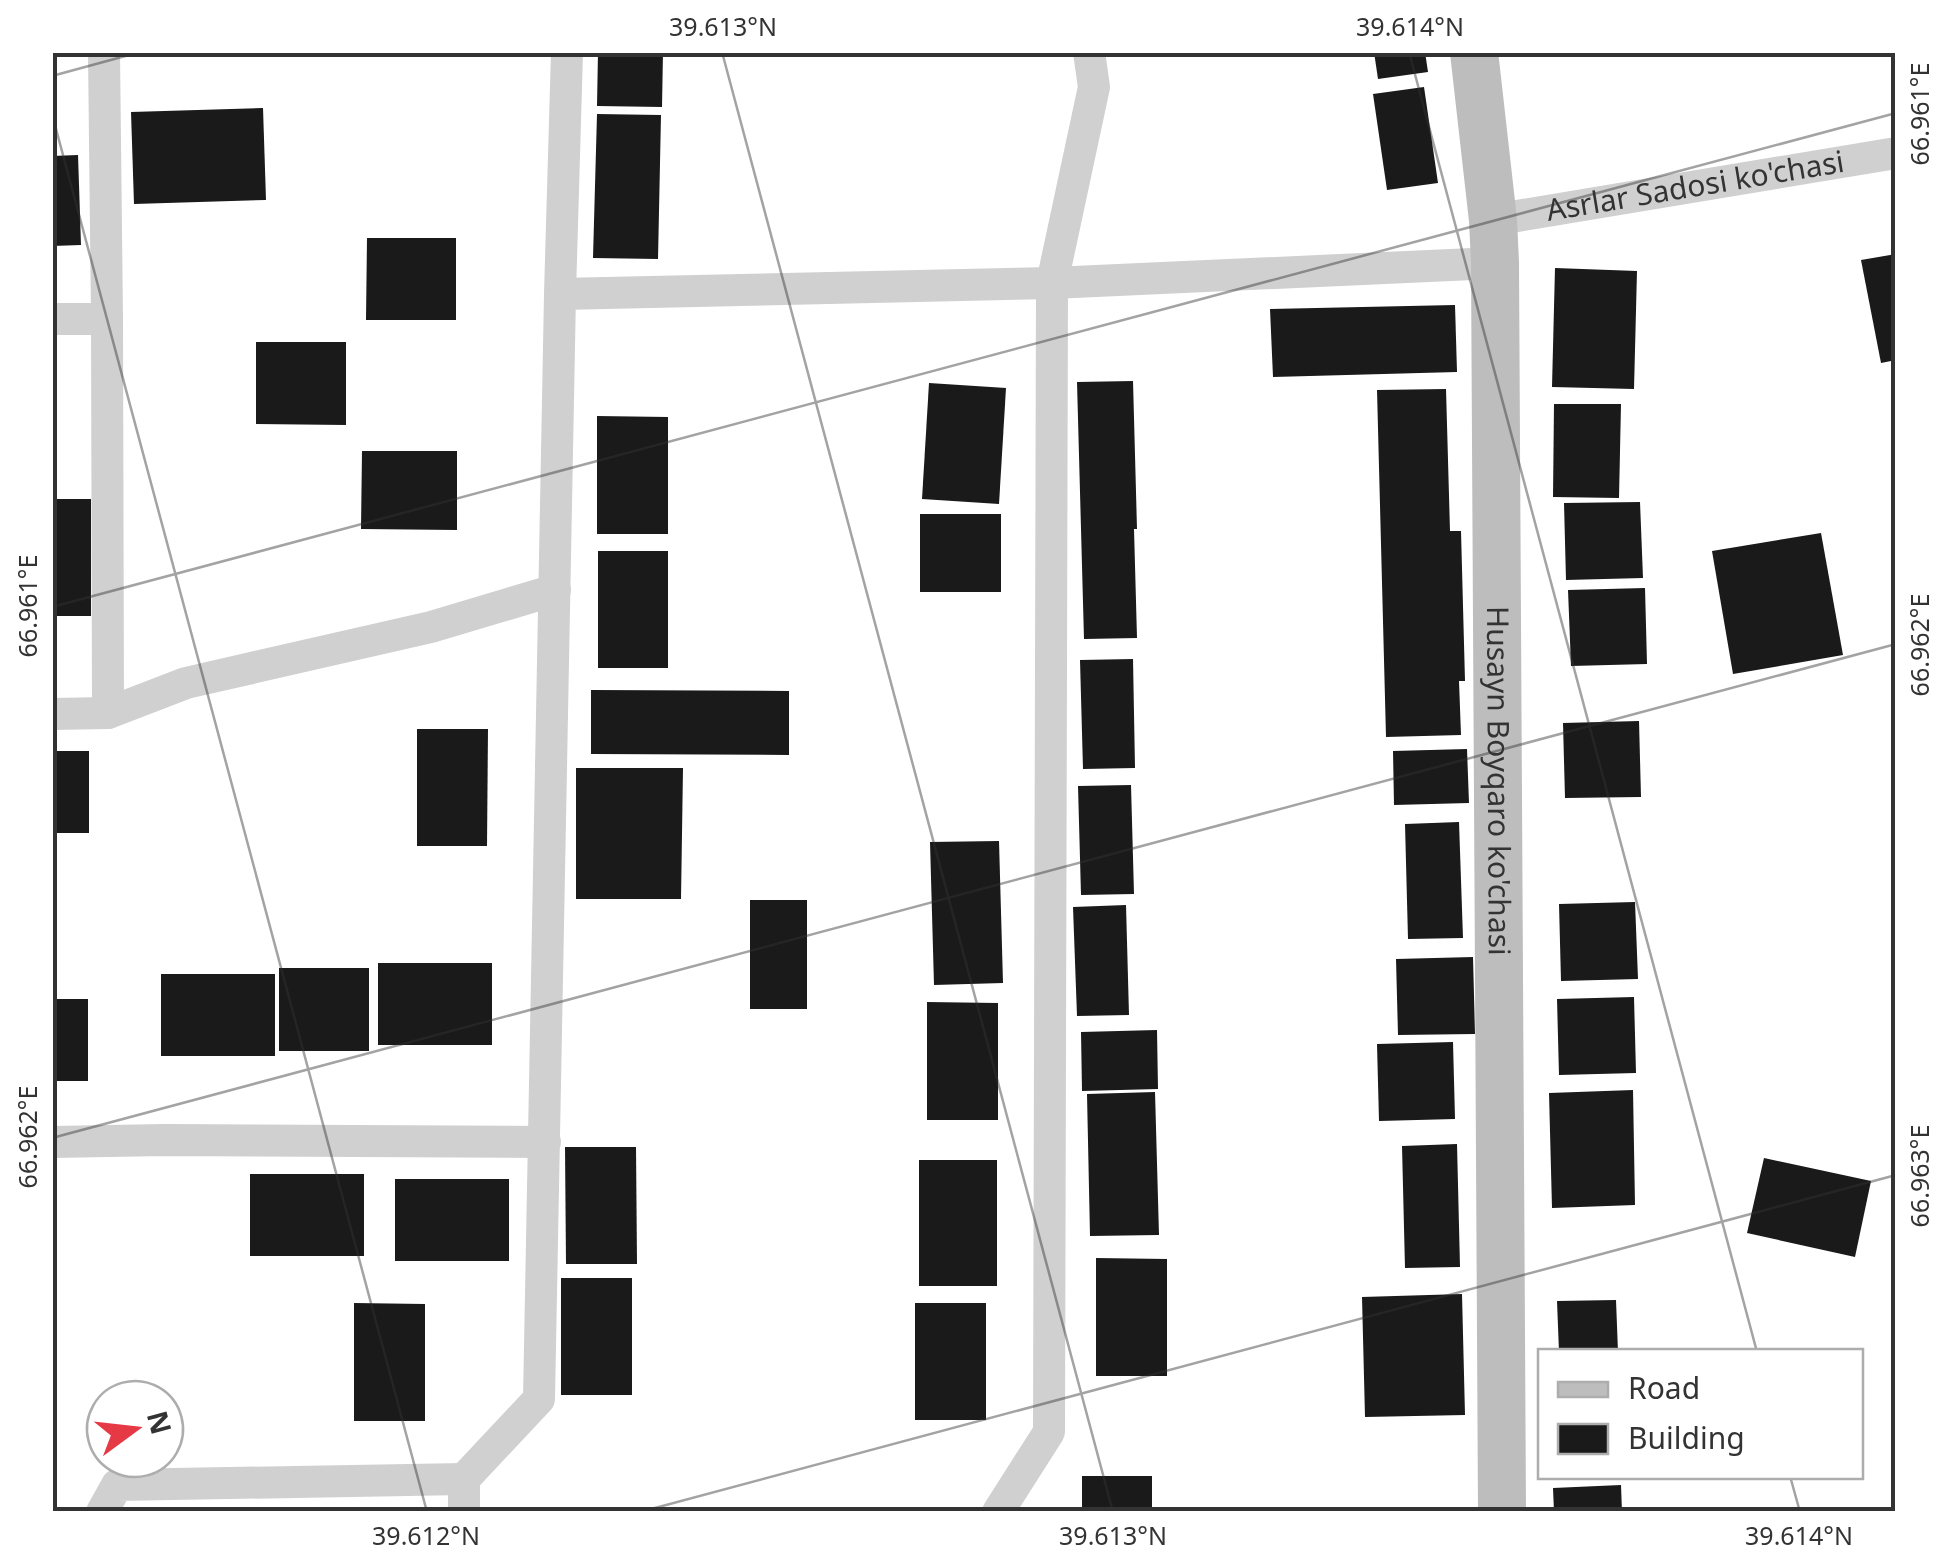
<svg xmlns="http://www.w3.org/2000/svg" width="1948" height="1564" font-family="'Noto Sans',sans-serif">
  <rect width="100%" height="100%" fill="#fff"/>
  <g fill="#1a1a1a">
    <path d="M598,52H663L662,107L597,106Z"/>
    <path d="M1374,52H1425L1428,72L1378,79Z"/>
    <path d="M1424,87L1438,183L1387,190L1373,94Z"/>
    <path d="M263,108L266,200L134,204L131,112Z"/>
    <path d="M597,114L661,115L658,259L593,258Z"/>
    <path d="M78,155L81,245L52,246V156Z"/>
    <path d="M367,238H456V320H366Z"/>
    <path d="M1896,254V360L1881,363L1861,260Z"/>
    <path d="M1555,268L1637,271L1634,389L1552,387Z"/>
    <path d="M1455,305L1457,372L1273,377L1270,309Z"/>
    <path d="M256,342H346V425L256,424Z"/>
    <path d="M1133,381L1137,529H1134L1137,638L1084,639L1077,382Z"/>
    <path d="M929,383L1006,388L999,504L922,499Z"/>
    <path d="M1446,389L1450,531H1461L1465,681H1459L1461,735L1386,737L1377,390Z"/>
    <path d="M1554,404H1621L1619,498L1553,497Z"/>
    <path d="M597,416L668,417V534H597Z"/>
    <path d="M362,451H457V530L361,529Z"/>
    <rect x="52" y="499" width="39" height="117"/>
    <path d="M1640,502L1643,578L1566,580L1564,503Z"/>
    <rect x="920" y="514" width="81" height="78"/>
    <path d="M1821,533L1843,655L1733,674L1712,551Z"/>
    <rect x="598" y="551" width="70" height="117"/>
    <path d="M1645,588L1647,664L1571,666L1568,590Z"/>
    <path d="M1133,659L1135,768L1083,769L1080,660Z"/>
    <path d="M591,690L789,691V755L591,754Z"/>
    <path d="M1639,721L1641,797L1565,798L1563,723Z"/>
    <path d="M417,729H488L487,846H417Z"/>
    <path d="M1467,749L1469,803L1394,805L1393,751Z"/>
    <rect x="52" y="751" width="37" height="82"/>
    <path d="M576,768H683L681,899H576Z"/>
    <path d="M1131,785L1134,894L1081,895L1078,786Z"/>
    <path d="M1459,822L1463,938L1408,939L1405,824Z"/>
    <path d="M999,841L1003,983L934,985L930,842Z"/>
    <rect x="750" y="900" width="57" height="109"/>
    <path d="M1635,902L1638,979L1561,981L1559,904Z"/>
    <path d="M1126,905L1129,1015L1077,1016L1073,907Z"/>
    <path d="M1473,957L1475,1034L1398,1035L1396,959Z"/>
    <rect x="378" y="963" width="114" height="82"/>
    <rect x="279" y="968" width="90" height="83"/>
    <rect x="161" y="974" width="114" height="82"/>
    <path d="M1634,997L1636,1073L1559,1075L1557,999Z"/>
    <rect x="52" y="999" width="36" height="82"/>
    <path d="M927,1002L998,1003V1120H927Z"/>
    <path d="M1157,1030L1158,1089L1082,1091L1081,1032Z"/>
    <path d="M1453,1042L1455,1119L1379,1121L1377,1044Z"/>
    <path d="M1633,1090L1635,1205L1552,1208L1549,1093Z"/>
    <path d="M1155,1092L1159,1235L1090,1236L1087,1094Z"/>
    <path d="M1457,1144L1460,1267L1405,1268L1402,1146Z"/>
    <path d="M565,1147H636L637,1264H566Z"/>
    <path d="M1764,1158L1871,1181L1855,1257L1747,1233Z"/>
    <rect x="919" y="1160" width="78" height="126"/>
    <rect x="250" y="1174" width="114" height="82"/>
    <rect x="395" y="1179" width="114" height="82"/>
    <path d="M1096,1258L1167,1259V1376H1096Z"/>
    <rect x="561" y="1278" width="71" height="117"/>
    <path d="M1462,1294L1465,1415L1365,1417L1362,1297Z"/>
    <path d="M1616,1300L1618,1352H1559L1557,1301Z"/>
    <path d="M354,1303L425,1304V1421H354Z"/>
    <rect x="915" y="1303" width="71" height="117"/>
    <rect x="1082" y="1476" width="70" height="36"/>
    <path d="M1621,1485L1622,1512H1554L1553,1488Z"/>
  </g>
  <g fill="none" stroke-linecap="round" stroke-linejoin="round">
    <g stroke="#d0d0d0" stroke-width="32">
      <path id="s1" d="M1493,220L1896,153"/>
      <path d="M560,294L1052,283L1495,263"/>
      <path d="M52,319H107L104,52"/>
      <path d="M107,319L108,713"/>
      <path d="M52,714L108,713L186,683L431,627L555,590"/>
      <path d="M52,1142L165,1140L545,1142"/>
      <path d="M102,1512L117,1485L464,1479"/>
      <path d="M464,1512V1479L539,1399L560,294L567,52"/>
      <path d="M998,1512L1049,1432L1052,283L1094,87L1089,52"/>
    </g>
    <path stroke="#bdbdbd" stroke-width="48" id="s2" d="M1474,52L1493,220L1495,263L1502,1512"/>
  </g>
  <path fill="none" stroke="#333" stroke-width="2.5" stroke-opacity="0.45" d="M722,52L1113,1512M1409,52L1757,1352M52,76L140,52M52,114L427,1512M52,607L1896,113M52,1138L1896,644M1790,1476L1800,1512M640,1512L1896,1175"/>
  <g text-anchor="middle" stroke-width="10" stroke-linejoin="round" paint-order="stroke">
    <g font-size="30" fill="#333" stroke="#fff">
      <text dy="10" stroke="none"><textPath href="#s1" startOffset="205">Asrlar Sadosi ko'chasi</textPath></text>
      <text dy="10" stroke="none"><textPath href="#s2" startOffset="730">Husayn Boyqaro ko'chasi</textPath></text>
    </g>
  </g>
  <rect width="1948" height="1564" fill="none" stroke="#ffffff" stroke-width="110"/>
  <rect x="1538" y="1349" width="325" height="130" fill="#ffffff" stroke="#adadad" stroke-width="2.5"/>
  <rect x="1558" y="1382" width="50" height="15" fill="#bdbdbd" stroke="#adadad" stroke-width="2.5"/>
  <text x="1628" y="1399" font-size="30" fill="#333333">Road</text>
  <rect x="1558" y="1424" width="50" height="30" fill="#1a1a1a" stroke="#adadad" stroke-width="2.5"/>
  <text x="1628" y="1449" font-size="30" fill="#333333">Building</text>
  <g transform="translate(135 1429) rotate(75)"><circle r="48" fill="#ffffff" stroke="#adadad" stroke-width="2.5"/>
  <path d="M0-8L18 38L0 25L-18 38Z" fill="#e63946"/>
  <text y="-15" font-size="28" font-weight="bold" text-anchor="middle" fill="#333333">N</text>
  </g>
  <rect x="55" y="55" width="1838" height="1454" fill="none" stroke="#333" stroke-width="4"/>
  <g font-size="25" text-anchor="middle" fill="#333">
    <text x="723" y="36">39.613°N</text>
    <text x="1410" y="36">39.614°N</text>
    <text transform="translate(1920 114) rotate(-90)" y="9">66.961°E</text>
    <text transform="translate(28 606) rotate(-90)" y="9">66.961°E</text>
    <text transform="translate(1920 645) rotate(-90)" y="9">66.962°E</text>
    <text transform="translate(28 1137) rotate(-90)" y="9">66.962°E</text>
    <text transform="translate(1920 1176) rotate(-90)" y="9">66.963°E</text>
    <text x="426" y="1545">39.612°N</text>
    <text x="1113" y="1545">39.613°N</text>
    <text x="1799" y="1545">39.614°N</text>
  </g>
</svg>
